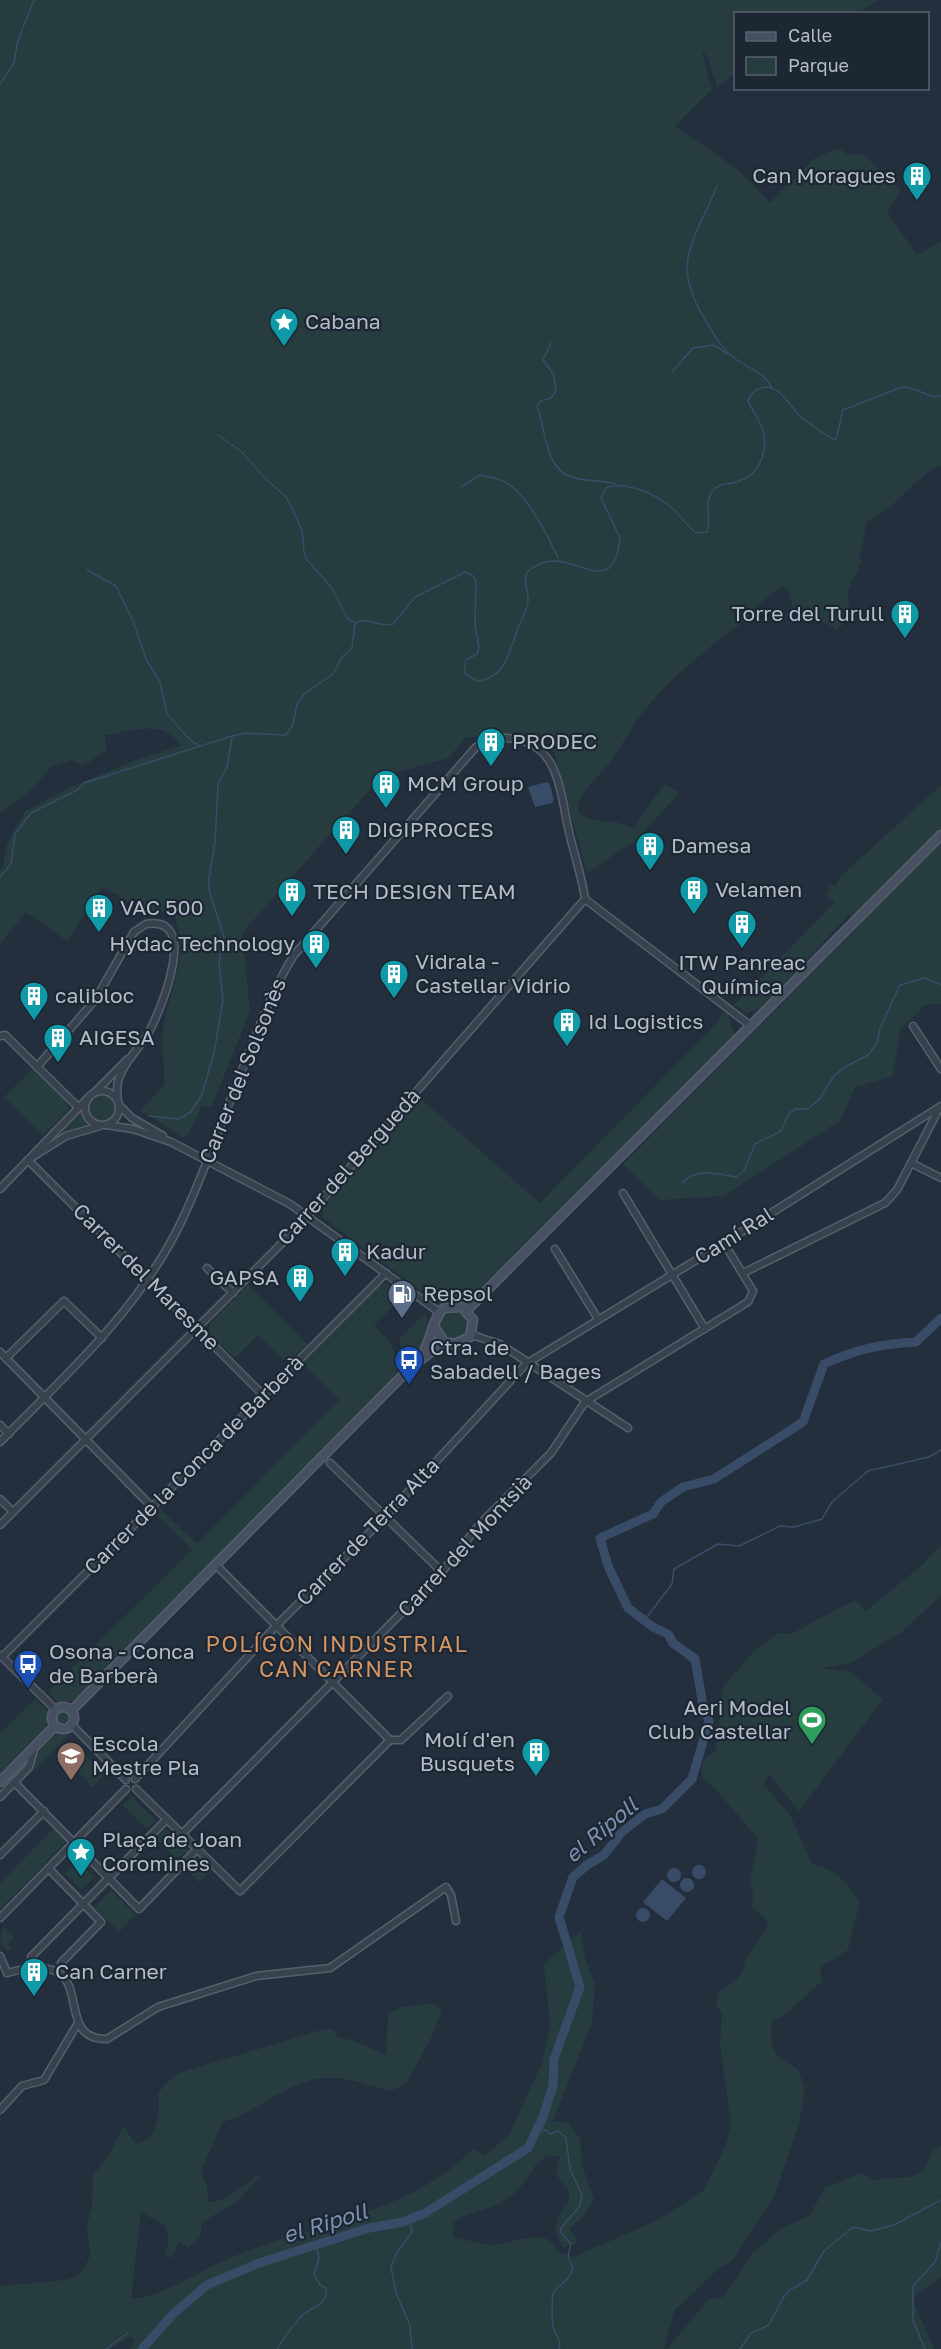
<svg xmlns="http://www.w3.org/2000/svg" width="941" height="2349" font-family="'Golos Text',sans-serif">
  <rect width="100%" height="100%" fill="#242f3e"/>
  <g fill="#263c3f">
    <path d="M0,0H878L858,13L736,14L735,73L717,88L708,58L701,49L712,89L675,126L739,170L770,203L815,158L838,148L847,154L864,155L901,190L887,212L917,255L941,241V466L931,469L891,506L867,522L859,558L862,561L848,590L850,618L836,630C822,616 807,624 793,611L789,592L783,586C763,597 752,614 735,628C701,654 666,681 640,716C628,732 620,750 607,766C597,779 577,793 578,811C589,827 617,816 633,829L664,784L679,793L636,840L587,873L550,738L466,737L449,758L382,776L242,933L250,1011L212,1106H202L187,1136L182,1137L141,1110L164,1085C165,1067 161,1047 163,1029C169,989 191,956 174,915L165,911L155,916L103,887L67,941L26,912L0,944V869L3,866L7,844L25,811L73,786L136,760L180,746C166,718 131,731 105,735L106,751L83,766L72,760L52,766L31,790L0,814Z"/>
    <path d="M941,785V1004L925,1005L900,1030L893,1076L855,1087L841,1120L724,1196L660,1200L623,1164L861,924L842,908L849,915L761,1008L747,1013L734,1005L835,902L826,895L830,885L835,886L841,876Z"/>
    <path d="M724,1012L728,1014L735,1035L525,1249L468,1298L445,1301L444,1299L435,1302L322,1217V1209L420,1098L540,1203L720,1020L719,1017Z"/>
    <path d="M33,1069L67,1102L68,1111L43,1135L4,1097Z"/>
    <circle cx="102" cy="1108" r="15"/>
    <path d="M81,1110L88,1125L56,1136V1135Z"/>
    <path d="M387,1283L405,1297L397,1302L374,1325C392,1343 405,1358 390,1385L92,1682C86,1696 71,1704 56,1701L49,1691L192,1550L154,1512L158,1507L197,1544L339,1400L302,1363L379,1286Z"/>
    <path d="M248,1285L307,1344L287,1363L258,1335L235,1358L209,1333V1325Z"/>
    <circle cx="454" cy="1325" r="14"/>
    <path d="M425,1313C439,1337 415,1353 401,1369L400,1338Z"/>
    <path d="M941,1545V1595L903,1631L851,1663L821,1668L850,1672L883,1699L799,1811L769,1774L763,1784L790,1815L812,1864C836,1868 847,1883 860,1902L848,1950L820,1967L822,1981L787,2013L772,2021C770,2049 772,2056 798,2069L805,2089L799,2124L773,2199L732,2261L720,2267L674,2311L664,2349H129L135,2341L130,2337L109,2349H0V2286L65,2280L76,2277L84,2268L90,2256L87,2224L92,2208L93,2175L111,2152L123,2126L136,2144C157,2143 161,2112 158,2095L163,2086L179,2073L321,2030L332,2029L338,2037L355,2041L386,2055L388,2015L401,2007L434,2003L442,2011L431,2038L406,2084L390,2091C370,2086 352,2078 331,2078C291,2077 260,2111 223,2122L201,2171L207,2187L208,2202C229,2203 244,2180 263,2174L237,2202L202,2222L200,2237L188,2248L179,2242L172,2258L165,2255L169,2240L165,2226L141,2212L131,2299C165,2296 197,2272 228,2259C312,2222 405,2217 473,2149L484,2156L509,2135L542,2063L550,2024L544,1964L581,1931L585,1958L595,1984L592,2023L553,2121L569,2123L580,2139L582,2165L594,2200L585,2215L569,2229L575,2236L577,2243L563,2248C553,2231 553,2217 569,2203V2190C557,2178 553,2173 560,2157C538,2151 533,2172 522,2185C517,2191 507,2200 500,2203C484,2212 466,2211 453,2224L454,2238L493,2245L532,2237L548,2239L560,2253L574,2257L660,2219L704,2190L726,2145L731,2126L720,2043L722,2014L716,2005L718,1992L736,1981L744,1968L746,1959L768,1927L766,1919L752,1907L753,1894L750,1882L758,1839L714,1787L703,1779L701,1770L704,1760L716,1751L723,1687L754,1651L778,1633L791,1634L855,1600L866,1611L921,1566Z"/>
    <path d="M35,1699L48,1711L46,1729L0,1776V1734Z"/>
    <circle cx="64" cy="1718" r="9"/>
    <path d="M58,1734L69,1735L19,1785L17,1783C32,1768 39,1742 58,1734Z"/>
    <path d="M77,1747L105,1774L93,1787L65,1759Z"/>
    <path d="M132,1797L158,1822H154L147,1829L123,1805Z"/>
    <path d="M55,1827L68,1840L0,1909V1883Z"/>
    <path d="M165,1828L191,1851L188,1854L185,1852L177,1860L157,1839Z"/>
    <path d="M196,1857L210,1871L199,1882L187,1870L195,1862L193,1860Z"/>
    <path d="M78,1861L94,1877L82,1890L66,1874Z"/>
    <path d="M111,1890L135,1915L119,1932L94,1907Z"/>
    <path d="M3,1926L14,1938L8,1944L11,1948L8,1951L0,1942Z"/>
    <path d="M941,2146V2277L912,2298L934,2349H667L709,2299L724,2297L753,2253L780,2229L809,2216L825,2188L862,2173L873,2180C901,2175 923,2186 932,2151Z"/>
  </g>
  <g fill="#394c67">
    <path d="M547,782L550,785L554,800L552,803L535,807L528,787Z"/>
    <circle cx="699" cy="1872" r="7"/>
    <circle cx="674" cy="1875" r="7"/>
    <circle cx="687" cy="1885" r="7"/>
    <path d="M662,1879L686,1898L667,1921L643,1902Z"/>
    <circle cx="643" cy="1915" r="7"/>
  </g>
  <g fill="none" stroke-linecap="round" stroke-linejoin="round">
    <g stroke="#394c67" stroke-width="1.5">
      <path d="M0,84L14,63L18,40L34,0"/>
      <path d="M717,186C696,239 670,260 703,316C711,330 720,346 733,357C746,368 763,370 772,388"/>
      <path d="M551,343L543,360L554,375L556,391L551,398L540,401L537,406C545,426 545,467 569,476C582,482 601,480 616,484"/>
      <path d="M672,372L693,348L714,345L728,354"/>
      <path d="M218,435L242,452L265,478L287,498L302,530L304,552L307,560L332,588L347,618L355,623"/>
      <path d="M461,487L480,475C489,477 499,478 507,483C528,496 548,536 558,558"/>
      <path d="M87,570L116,586L133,621L146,659L160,682L167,714C178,724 184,738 198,745"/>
      <path d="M0,877L11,864L15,834L31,813L77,790L84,783L232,736L246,733L286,735L293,724L297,704L304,694L333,674L342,657L352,648L355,623C368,616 379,628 393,624L415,597L465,572L473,576L476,581L475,626L479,647L477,654L466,660L464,673L477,681C507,679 510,648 519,626C522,618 528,609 528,600C529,591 522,581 527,573C529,569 534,567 538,565C571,546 614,605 620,538L601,498L607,487C628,482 657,494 673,509C681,516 687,526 696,533L707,532C712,518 703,505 712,492C719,482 727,485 736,482C763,475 771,444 759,421C756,414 751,409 748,401C750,394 754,390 761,388C780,383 790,407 801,417C807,422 830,439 836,440L843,410L902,387C916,386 927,399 941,396"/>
      <path d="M149,1116L179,1119L191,1112L202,1094L214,1053L223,1000L219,964L224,937L209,890V878L215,842L218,784L227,767L232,738"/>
      <path d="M682,1183C696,1167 718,1174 736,1177L744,1171L755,1144L781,1131L789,1113L796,1109H808L819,1100L833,1077L843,1068L868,1055L877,1043L880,1028L900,985L925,978L941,985"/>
      <path d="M644,1621L672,1584L674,1569L718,1544L739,1546L780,1526L794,1527L822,1519L832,1502L868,1471L929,1457L941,1450"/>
      <path d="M538,2129L548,2131L550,2134L558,2131L566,2138L570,2169L582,2195L579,2207L561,2228V2233L571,2244L568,2256L573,2268C569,2283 557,2284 553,2294C552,2297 552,2324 553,2327C556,2337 562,2338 559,2349"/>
      <path d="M410,2220L412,2232L396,2254L391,2267L396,2293L410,2325L412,2349"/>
      <path d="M106,2349L128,2333"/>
      <path d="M277,2349C284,2338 294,2323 303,2315C313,2306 328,2305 326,2288L320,2285L314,2274L319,2259L316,2245"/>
      <path d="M740,2349L751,2333L769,2325L783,2298L790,2290L807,2280L824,2251L853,2227L871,2231L894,2225L941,2200"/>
      <path d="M925,2349L913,2321V2286L935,2262L941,2243"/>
    </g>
    <path stroke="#394c67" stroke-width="9" d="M142,2349L174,2313L207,2285L259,2263L369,2228L403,2222L425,2213L528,2148L543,2117L553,2086L554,2059L580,1987L559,1917L573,1877L587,1865L604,1855L621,1833L645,1814L662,1809L692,1779L709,1721L703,1705L695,1659L673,1643L668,1634L653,1627L628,1608L608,1566L600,1538L653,1514L661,1502L683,1487L714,1479L803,1422L824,1364C854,1350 883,1343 916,1342L941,1318"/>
    <g stroke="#565f6c" stroke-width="9">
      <g id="street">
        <path d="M585,899L751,1026"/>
        <path d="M913,1026L941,1069"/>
        <path d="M0,1036L5,1035L78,1107"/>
        <path d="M37,1067L95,1000L134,932L146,924C200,915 162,1005 151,1028C143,1045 125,1060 119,1078C116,1086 117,1093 118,1101"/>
        <circle cx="102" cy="1108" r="17"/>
        <path d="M95,1092L128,1059"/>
        <path d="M120,1106L132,1118L163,1136"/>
        <path d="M106,1125L133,1129L171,1142L290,1204L439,1312"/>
        <path d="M31,1158L66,1136L100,1126"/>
        <path d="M28,1160L263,1395"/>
        <path d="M911,1163L941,1178"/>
        <path d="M0,1189L89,1097"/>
        <path d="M623,1193L705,1329"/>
        <path d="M555,1249L598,1319"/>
        <path d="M207,1268L233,1293"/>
        <path d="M743,1273L885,1203L897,1190L940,1107"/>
        <path d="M472,1332L475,1336L500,1344L628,1428"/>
        <path d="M0,1352L152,1507"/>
        <path d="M6,1358L64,1301L102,1338"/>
        <path d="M0,1425L9,1434"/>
        <path d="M0,1442C68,1373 141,1308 183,1218C209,1162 228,1103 252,1045C264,1014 276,984 294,955L476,747C490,738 504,736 520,740C561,750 561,799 569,832C574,854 582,877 585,899"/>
        <path d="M330,1463L442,1572"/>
        <path d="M0,1499L13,1512"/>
        <path d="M0,1525L297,1228L585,899"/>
        <path d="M216,1565L390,1740"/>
        <path d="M0,1655L56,1710"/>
        <path d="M2,1657L386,1273"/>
        <path d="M72,1725L126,1780"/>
        <path d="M390,1740H401L448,1696"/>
        <path d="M135,1779L277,1625L384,1518L526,1364L711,1251L941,1106"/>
        <path d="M14,1782L139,1909L197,1849"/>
        <path d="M136,1789L240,1891L390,1740"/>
        <path d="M0,1797L29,1767L35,1747"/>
        <path d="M182,1834L442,1572L479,1525L551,1453L585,1402L748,1302L753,1291L724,1243"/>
        <path d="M0,1855L44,1811"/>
        <path d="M49,1869L101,1922L61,1963"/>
        <path d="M0,1918L126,1789"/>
        <path d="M0,1956L7,1973C108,1945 46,2040 107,2039L158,2007L256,1976L330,1968L446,1887L451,1895L456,1921"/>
        <path d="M31,1957L167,1819"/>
        <path d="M0,2110L22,2086L44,2080L78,2023"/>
      </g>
    </g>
    <g stroke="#565f6c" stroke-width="11">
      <g id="secondary">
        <path d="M467,1310L941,835"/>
        <path d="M421,1357C431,1342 433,1316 444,1308L462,1307L473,1320L470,1337L455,1344L444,1342L435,1328"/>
        <circle cx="63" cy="1718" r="11"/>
        <path d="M72,1710L411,1367L444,1342"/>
        <path d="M0,1782L55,1726"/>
      </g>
    </g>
    <use href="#street" stroke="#38414e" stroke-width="6"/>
    <use href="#secondary" stroke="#465061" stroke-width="8"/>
  </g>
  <defs>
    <g id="building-pin" transform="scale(1.5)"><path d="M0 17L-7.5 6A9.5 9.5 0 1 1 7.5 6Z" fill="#0f9aa8" stroke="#1d2633"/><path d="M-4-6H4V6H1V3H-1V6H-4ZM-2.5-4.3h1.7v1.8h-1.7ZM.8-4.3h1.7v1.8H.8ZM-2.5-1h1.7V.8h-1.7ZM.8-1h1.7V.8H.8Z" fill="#fff"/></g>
    <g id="sight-pin" transform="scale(1.5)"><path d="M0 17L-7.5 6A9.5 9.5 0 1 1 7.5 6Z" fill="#0f9aa8" stroke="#1d2633"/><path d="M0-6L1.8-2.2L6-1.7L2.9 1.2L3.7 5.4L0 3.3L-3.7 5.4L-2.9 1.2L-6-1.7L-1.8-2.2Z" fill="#fff"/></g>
    <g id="fuel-pin" transform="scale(1.5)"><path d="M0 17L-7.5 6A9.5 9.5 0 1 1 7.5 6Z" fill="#5c6f8a" stroke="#1d2633"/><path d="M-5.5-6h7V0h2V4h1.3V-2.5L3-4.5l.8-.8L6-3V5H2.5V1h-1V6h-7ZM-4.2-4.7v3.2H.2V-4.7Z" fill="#fff"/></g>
    <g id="bus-pin" transform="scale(1.5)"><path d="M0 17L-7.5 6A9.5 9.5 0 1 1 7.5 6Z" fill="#1a4fb4" stroke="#1d2633"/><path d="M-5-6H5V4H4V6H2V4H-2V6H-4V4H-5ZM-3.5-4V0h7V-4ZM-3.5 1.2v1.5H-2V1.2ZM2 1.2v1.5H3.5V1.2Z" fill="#fff"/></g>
    <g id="stadium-pin" transform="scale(1.5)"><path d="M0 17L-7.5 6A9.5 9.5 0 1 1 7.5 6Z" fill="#2e9e5b" stroke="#1d2633"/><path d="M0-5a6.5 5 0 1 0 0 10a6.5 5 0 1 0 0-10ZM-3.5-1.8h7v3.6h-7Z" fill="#fff"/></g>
    <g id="school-pin" transform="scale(1.5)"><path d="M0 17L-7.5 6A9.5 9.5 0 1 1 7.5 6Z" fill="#8d6e63" stroke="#1d2633"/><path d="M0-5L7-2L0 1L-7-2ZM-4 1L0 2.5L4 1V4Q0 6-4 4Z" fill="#fff"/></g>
  </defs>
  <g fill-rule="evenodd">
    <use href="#building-pin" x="917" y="176"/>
    <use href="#sight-pin" x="284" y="322"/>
    <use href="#building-pin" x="905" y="614"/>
    <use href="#building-pin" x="491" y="742"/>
    <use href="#building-pin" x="386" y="784"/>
    <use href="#building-pin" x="346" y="830"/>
    <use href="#building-pin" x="650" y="846"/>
    <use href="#building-pin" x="694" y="890"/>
    <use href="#building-pin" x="292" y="892"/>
    <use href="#building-pin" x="99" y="908"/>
    <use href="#building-pin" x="742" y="924"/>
    <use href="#building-pin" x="316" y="944"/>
    <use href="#building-pin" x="394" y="974"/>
    <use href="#building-pin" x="34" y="996"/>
    <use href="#building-pin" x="567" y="1022"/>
    <use href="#building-pin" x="58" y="1038"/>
    <use href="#building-pin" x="345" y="1252"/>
    <use href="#building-pin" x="300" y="1278"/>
    <use href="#fuel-pin" x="402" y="1294"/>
    <use href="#bus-pin" x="409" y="1360"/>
    <use href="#bus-pin" x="28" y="1664"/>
    <use href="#stadium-pin" x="812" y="1720"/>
    <use href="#building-pin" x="536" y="1752"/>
    <use href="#school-pin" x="71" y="1756"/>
    <use href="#sight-pin" x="81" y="1852"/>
    <use href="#building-pin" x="34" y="1972"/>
  </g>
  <g text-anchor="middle" stroke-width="4.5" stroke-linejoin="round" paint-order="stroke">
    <g font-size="21" fill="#b4bcc9" stroke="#1d2633" text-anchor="start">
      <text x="896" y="183" text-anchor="end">Can Moragues</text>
      <text x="305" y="329">Cabana</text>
      <text x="884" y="621" text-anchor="end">Torre del Turull</text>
      <text x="512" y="749">PRODEC</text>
      <text x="407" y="791">MCM Group</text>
      <text x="367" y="837">DIGIPROCES</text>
      <text x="671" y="853">Damesa</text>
      <text x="715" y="897">Velamen</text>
      <text x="313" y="899">TECH DESIGN TEAM</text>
      <text x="120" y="915">VAC 500</text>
      <text x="295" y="951" text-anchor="end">Hydac Technology</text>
      <text x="415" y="969">Vidrala -<tspan x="415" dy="24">Castellar Vidrio</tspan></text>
      <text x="742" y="970" text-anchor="middle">ITW Panreac<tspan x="742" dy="24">Química</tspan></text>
      <text x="55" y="1003">calibloc</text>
      <text x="588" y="1029">Id Logistics</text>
      <text x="79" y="1045">AIGESA</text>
      <text x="366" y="1259">Kadur</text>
      <text x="279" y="1285" text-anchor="end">GAPSA</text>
      <text x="423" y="1301">Repsol</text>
      <text x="430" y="1355">Ctra. de<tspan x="430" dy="24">Sabadell / Bages</tspan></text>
      <text x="49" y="1659">Osona - Conca<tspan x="49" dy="24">de Barberà</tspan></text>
      <text x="791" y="1715" text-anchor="end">Aeri Model<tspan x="791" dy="24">Club Castellar</tspan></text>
      <text x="515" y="1747" text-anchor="end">Molí d'en<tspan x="515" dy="24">Busquets</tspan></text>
      <text x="92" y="1751">Escola<tspan x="92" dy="24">Mestre Pla</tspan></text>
      <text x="102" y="1847">Plaça de Joan<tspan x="102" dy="24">Coromines</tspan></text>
      <text x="55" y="1979">Can Carner</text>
    </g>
    <g font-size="21" fill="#b4bcc9" stroke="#1d2633">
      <text transform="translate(243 1071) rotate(-68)" y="7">Carrer del Solsonès</text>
      <text transform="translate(349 1167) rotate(-48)" y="7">Carrer del Berguedà</text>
      <text transform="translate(734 1236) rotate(-32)" y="7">Camí Ral</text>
      <text transform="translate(146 1277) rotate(45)" y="7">Carrer del Maresme</text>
      <text transform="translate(194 1465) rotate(-45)" y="7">Carrer de la Conca de Barberà</text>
      <text transform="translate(368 1532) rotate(-46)" y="7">Carrer de Terra Alta</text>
      <text transform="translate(465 1546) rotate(-47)" y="7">Carrer del Montsià</text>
    </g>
    <g font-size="22" letter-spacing="1.5" fill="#d59563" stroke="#1d2633">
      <text x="337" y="1652">POLÍGON INDUSTRIAL<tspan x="337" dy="25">CAN CARNER</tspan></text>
    </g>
    <g font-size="22" font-style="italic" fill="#7c92b1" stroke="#1d2633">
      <text transform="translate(601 1830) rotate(-40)" y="8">el Ripoll</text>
      <text transform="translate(325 2223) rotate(-17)" y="8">el Ripoll</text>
    </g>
  </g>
  <rect x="734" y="12" width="195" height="78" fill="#1d2633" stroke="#59626f" stroke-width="1.5"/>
  <rect x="746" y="32" width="30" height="9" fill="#465061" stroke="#59626f" stroke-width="1.5"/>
  <text x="788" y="42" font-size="18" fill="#b4bcc9">Calle</text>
  <rect x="746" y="57" width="30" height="18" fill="#263c3f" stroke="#59626f" stroke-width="1.5"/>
  <text x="788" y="72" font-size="18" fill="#b4bcc9">Parque</text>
</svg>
